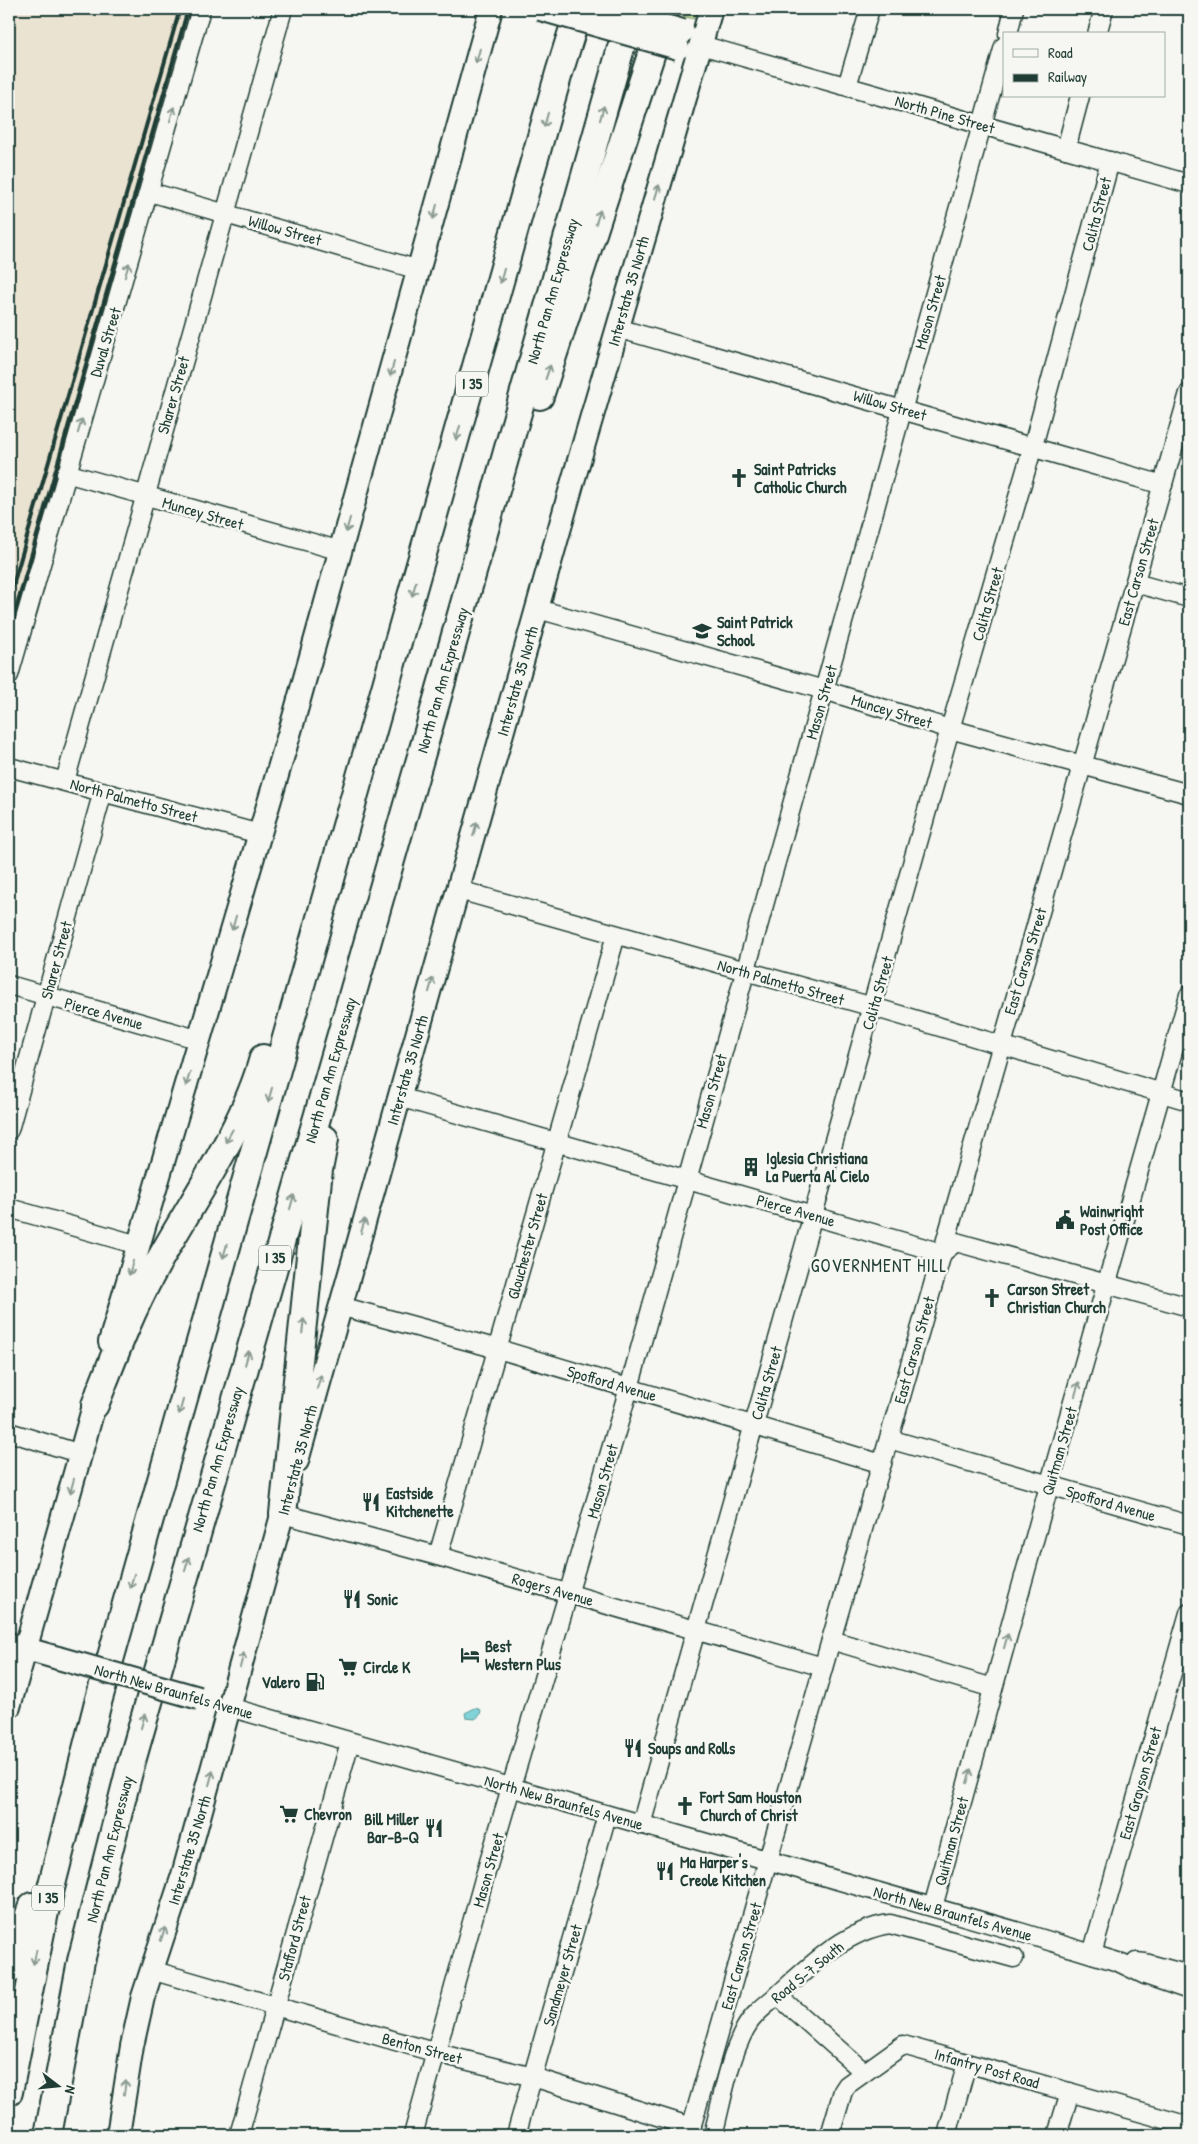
<svg xmlns="http://www.w3.org/2000/svg" width="1198" height="2144" font-family="'Patrick Hand',sans-serif">
  <rect width="100%" height="100%" fill="#f6f6f2"/>
  <filter id="ink" filterUnits="userSpaceOnUse"><feTurbulence type="fractalNoise" baseFrequency=".02" numOctaves="2"/><feDisplacementMap in="SourceGraphic" scale="10" xChannelSelector="R" yChannelSelector="G"/><feConvolveMatrix kernelMatrix="1 2 1 2 8 2 1 2 1" color-interpolation-filters="sRGB"/></filter>
  <g filter="url(#ink)">
    <path fill="#ebe3d2" d="M9,9H195L9,658Z"/>
    <path fill="#c4df96" stroke="#728e65" d="M654,9H696L694,19Z"/>
    <path fill="#81d3d8" stroke="#5a9796" d="M475,1708L481,1710L480,1715L475,1719L466,1718L465,1713Z"/>
    <g fill="none" stroke-linecap="round" stroke-linejoin="round">
      <g stroke="#1f3d34" stroke-width="21">
        <g id="minor">
          <path d="M1008,34L1014,9"/>
          <path d="M1097,34L1104,9"/>
          <path d="M701,45L1189,184"/>
          <path d="M847,86L870,9"/>
          <path d="M1066,149L1080,96"/>
          <path d="M150,192L419,270"/>
          <path d="M617,328L1163,485"/>
          <path d="M66,473L341,551"/>
          <path d="M1135,583L1189,598"/>
          <path d="M538,609L824,690L950,729L1189,794"/>
          <path d="M9,675L201,9"/>
          <path d="M9,767L260,834"/>
          <path d="M65,781L283,9"/>
          <path d="M459,890L873,1007L1189,1101"/>
          <path d="M9,985L200,1040"/>
          <path d="M399,1097L942,1253L956,1242L1189,1307"/>
          <path d="M9,1130L103,791"/>
          <path d="M9,1208L138,1245"/>
          <path d="M340,1306L498,1349L882,1464"/>
          <path d="M9,1432L81,1454"/>
          <path d="M889,1439L1189,1525"/>
          <path d="M283,1514L438,1556L823,1667"/>
          <path d="M438,1556L616,935"/>
          <path d="M831,1640L993,1688"/>
          <path d="M229,1707L1023,1933L1118,1962L1145,1975L1189,1990"/>
          <path d="M641,1825L950,729L1033,446L1110,161"/>
          <path d="M933,1907L1049,1486L1189,995"/>
          <path d="M1092,1954L1189,1613"/>
          <path d="M1136,1962L1145,1963L1189,1975"/>
          <path d="M151,1970L437,2053L533,2077L692,2127"/>
          <path d="M777,1995L864,2072"/>
          <path d="M239,2135L350,1742"/>
          <path d="M413,2135L484,1879L629,1388L1004,46"/>
          <path d="M516,2135L607,1815"/>
          <path d="M689,2135L1189,393"/>
          <path d="M713,2135C722,2101 728,2061 745,2029C753,2014 766,2005 779,1994C811,1965 846,1930 890,1924L1014,1958"/>
          <path d="M830,2135L843,2091L847,2085L903,2045L1189,2126"/>
          <path d="M947,2135L967,2063"/>
          <path d="M1057,2135L1070,2092"/>
        </g>
      </g>
      <g stroke="#1f3d34" stroke-width="26">
        <g id="major">
          <path d="M110,1342L293,721L491,9"/>
          <path d="M297,1461L573,481L711,9"/>
          <path d="M9,1644L58,1658"/>
          <path d="M9,1707L99,1388"/>
          <path d="M118,2135L132,2046L143,1997L183,1875L287,1497"/>
        </g>
      </g>
      <g stroke="#1f3d34" stroke-width="30">
        <g id="highway">
          <path d="M540,396L666,9"/>
          <path d="M95,1405C113,1359 130,1313 154,1270C190,1203 243,1131 263,1058"/>
          <path d="M283,1514L319,1170L325,1139"/>
          <path d="M9,1970L32,1906"/>
          <path d="M9,2092L45,1912L97,1706L559,73L579,9"/>
          <path d="M48,2135L81,1961L130,1768L423,749L632,9"/>
        </g>
      </g>
      <use href="#minor" stroke="#f6f6f2" stroke-width="18"/>
      <use href="#major" stroke="#f6f6f2" stroke-width="22"/>
      <use href="#highway" stroke="#f6f6f2" stroke-width="26"/>
      <g stroke="#1f3d34" stroke-width="4">
        <path d="M9,599L180,9"/>
        <path d="M9,633L188,9"/>
      </g>
      <g stroke="#1f3d34" stroke-width="26" stroke-linecap="butt">
        <g id="major-bridge">
          <path d="M540,9L678,48"/>
          <path d="M604,9L683,31"/>
          <path d="M58,1658L199,1698"/>
        </g>
      </g>
      <use href="#major-bridge" stroke="#f6f6f2" stroke-width="22"/>
    </g>
    <defs><path id="oneway-shaft" d="M-6 0H5M1.5-3L5.5 0L1.5 3" fill="none" stroke-width="1.6" stroke-linecap="round" stroke-linejoin="round" transform="scale(1.25)"/></defs>
    <g stroke="#8a9a93">
      <use href="#oneway-shaft" transform="translate(478 56) rotate(105)"/>
      <use href="#oneway-shaft" transform="translate(602 113) rotate(-74)"/>
      <use href="#oneway-shaft" transform="translate(172 114) rotate(-74)"/>
      <use href="#oneway-shaft" transform="translate(546 120) rotate(106)"/>
      <use href="#oneway-shaft" transform="translate(657 192) rotate(-73)"/>
      <use href="#oneway-shaft" transform="translate(435 212) rotate(105)"/>
      <use href="#oneway-shaft" transform="translate(598 217) rotate(-72)"/>
      <use href="#oneway-shaft" transform="translate(127 270) rotate(-73)"/>
      <use href="#oneway-shaft" transform="translate(502 276) rotate(106)"/>
      <use href="#oneway-shaft" transform="translate(392 369) rotate(106)"/>
      <use href="#oneway-shaft" transform="translate(548 372) rotate(-71)"/>
      <use href="#oneway-shaft" transform="translate(80 426) rotate(-73)"/>
      <use href="#oneway-shaft" transform="translate(458 433) rotate(106)"/>
      <use href="#oneway-shaft" transform="translate(348 525) rotate(106)"/>
      <use href="#oneway-shaft" transform="translate(414 589) rotate(106)"/>
      <use href="#oneway-shaft" transform="translate(475 829) rotate(-75)"/>
      <use href="#oneway-shaft" transform="translate(234 923) rotate(106)"/>
      <use href="#oneway-shaft" transform="translate(431 985) rotate(-74)"/>
      <use href="#oneway-shaft" transform="translate(188 1079) rotate(107)"/>
      <use href="#oneway-shaft" transform="translate(270 1095) rotate(106)"/>
      <use href="#oneway-shaft" transform="translate(229 1136) rotate(119)"/>
      <use href="#oneway-shaft" transform="translate(292 1202) rotate(-74)"/>
      <use href="#oneway-shaft" transform="translate(363 1226) rotate(-74)"/>
      <use href="#oneway-shaft" transform="translate(225 1251) rotate(106)"/>
      <use href="#oneway-shaft" transform="translate(131 1268) rotate(106)"/>
      <use href="#oneway-shaft" transform="translate(303 1326) rotate(-84)"/>
      <use href="#oneway-shaft" transform="translate(247 1358) rotate(-74)"/>
      <use href="#oneway-shaft" transform="translate(319 1382) rotate(-74)"/>
      <use href="#oneway-shaft" transform="translate(1077 1389) rotate(-74)"/>
      <use href="#oneway-shaft" transform="translate(181 1407) rotate(106)"/>
      <use href="#oneway-shaft" transform="translate(72 1486) rotate(106)"/>
      <use href="#oneway-shaft" transform="translate(187 1564) rotate(-74)"/>
      <use href="#oneway-shaft" transform="translate(132 1581) rotate(106)"/>
      <use href="#oneway-shaft" transform="translate(1006 1641) rotate(-74)"/>
      <use href="#oneway-shaft" transform="translate(242 1660) rotate(-75)"/>
      <use href="#oneway-shaft" transform="translate(143 1721) rotate(-74)"/>
      <use href="#oneway-shaft" transform="translate(969 1776) rotate(-75)"/>
      <use href="#oneway-shaft" transform="translate(211 1778) rotate(-75)"/>
      <use href="#oneway-shaft" transform="translate(163 1934) rotate(-71)"/>
      <use href="#oneway-shaft" transform="translate(35 1957) rotate(102)"/>
      <use href="#oneway-shaft" transform="translate(125 2087) rotate(-82)"/>
    </g>
  </g>
  <defs>
    <g id="church-bare" transform="scale(1.5)"><path d="M-1.2-6h2.4v3.5h3.3v2.4h-3.3V6h-2.4V-.1h-3.3v-2.4h3.3Z" fill="#1f3d34" stroke="#f6f6f2" stroke-width="2.5" paint-order="stroke"/></g>
    <g id="school-bare" transform="scale(1.5)"><path d="M0-5L7-2L0 1L-7-2ZM-4 1L0 2.5L4 1V4Q0 6-4 4Z" fill="#1f3d34" stroke="#f6f6f2" stroke-width="2.5" paint-order="stroke"/></g>
    <g id="building-bare" transform="scale(1.5)"><path d="M-4-6H4V6H1V3H-1V6H-4ZM-2.5-4.3h1.7v1.8h-1.7ZM.8-4.3h1.7v1.8H.8ZM-2.5-1h1.7V.8h-1.7ZM.8-1h1.7V.8H.8Z" fill="#1f3d34" stroke="#f6f6f2" stroke-width="2.5" paint-order="stroke"/></g>
    <g id="civic-bare" transform="scale(1.5)"><path d="M-.6-6.5H3V-4.5H.6V-3L4-1V1h2V6H-6V1h2V-1L-.6-3ZM-1.2 2.5V6h2.4V2.5Z" fill="#1f3d34" stroke="#f6f6f2" stroke-width="2.5" paint-order="stroke"/></g>
    <g id="restaurant-bare" transform="scale(1.5)"><path d="M-5-6h1v4h1v-4h1v4h1v-4h1v5L-1.5 .5V6h-2V.5L-5-1ZM5-6V6H3V1.5H1.5Q1.5-4 5-6Z" fill="#1f3d34" stroke="#f6f6f2" stroke-width="2.5" paint-order="stroke"/></g>
    <g id="hotel-bare" transform="scale(1.5)"><path d="M-6-4.5h1.5V1H6V5H4.5V3h-9V5H-6ZM-4 0a1.8 1.8 0 1 1 3.6 0ZM.5 0V-2.5h3Q6-2.5 6 0Z" fill="#1f3d34" stroke="#f6f6f2" stroke-width="2.5" paint-order="stroke"/></g>
    <g id="supermarket-bare" transform="scale(1.5)"><path d="M-6-5.5h2.5l.6 2H6L4.5 2H-2.5L-4.4-4H-6ZM-1.5 3.2a1.3 1.3 0 1 0 .1 0ZM3 3.2a1.3 1.3 0 1 0 .1 0Z" fill="#1f3d34" stroke="#f6f6f2" stroke-width="2.5" paint-order="stroke"/></g>
    <g id="fuel-bare" transform="scale(1.5)"><path d="M-5.5-6h7V0h2V4h1.3V-2.5L3-4.5l.8-.8L6-3V5H2.5V1h-1V6h-7ZM-4.2-4.7v3.2H.2V-4.7Z" fill="#1f3d34" stroke="#f6f6f2" stroke-width="2.5" paint-order="stroke"/></g>
  </defs>
  <g fill-rule="evenodd">
    <use href="#church-bare" x="739" y="478"/>
    <use href="#school-bare" x="702" y="631"/>
    <use href="#building-bare" x="751" y="1167"/>
    <use href="#civic-bare" x="1065" y="1220"/>
    <use href="#church-bare" x="992" y="1298"/>
    <use href="#restaurant-bare" x="371" y="1502"/>
    <use href="#restaurant-bare" x="352" y="1599"/>
    <use href="#hotel-bare" x="470" y="1655"/>
    <use href="#supermarket-bare" x="348" y="1667"/>
    <use href="#fuel-bare" x="315" y="1682"/>
    <use href="#restaurant-bare" x="633" y="1748"/>
    <use href="#church-bare" x="685" y="1806"/>
    <use href="#supermarket-bare" x="289" y="1814"/>
    <use href="#restaurant-bare" x="434" y="1828"/>
    <use href="#restaurant-bare" x="665" y="1871"/>
  </g>
  <g text-anchor="middle" stroke-width="5" stroke-linejoin="round" paint-order="stroke">
    <g fill="#f6f6f2" stroke="#60746d" stroke-width="1">
      <rect x="456" y="371.5" width="32" height="25" rx="4"/>
      <rect x="259" y="1245.5" width="32" height="25" rx="4"/>
      <rect x="32" y="1885.5" width="32" height="25" rx="4"/>
    </g>
    <g font-size="15" font-weight="bold" fill="#1f3d34">
      <text x="472" y="389">I 35</text>
      <text x="275" y="1263">I 35</text>
      <text x="48" y="1903">I 35</text>
    </g>
    <g font-size="16" fill="#1f3d34" stroke="#f6f6f2">
      <text transform="translate(945 114) rotate(16)" y="6">North Pine Street</text>
      <text transform="translate(1096 214) rotate(-75)" y="6">Colita Street</text>
      <text transform="translate(285 230) rotate(16)" y="6">Willow Street</text>
      <text transform="translate(552 291) rotate(-74)" y="6">North Pan Am Expressway</text>
      <text transform="translate(628 291) rotate(-74)" y="6">Interstate 35 North</text>
      <text transform="translate(930 312) rotate(-74)" y="6">Mason Street</text>
      <text transform="translate(105 342) rotate(-73)" y="6">Duval Street</text>
      <text transform="translate(173 395) rotate(-74)" y="6">Sharer Street</text>
      <text transform="translate(890 405) rotate(16)" y="6">Willow Street</text>
      <text transform="translate(203 513) rotate(16)" y="6">Muncey Street</text>
      <text transform="translate(1138 572) rotate(-74)" y="6">East Carson Street</text>
      <text transform="translate(987 604) rotate(-74)" y="6">Colita Street</text>
      <text transform="translate(442 680) rotate(-74)" y="6">North Pan Am Expressway</text>
      <text transform="translate(517 681) rotate(-74)" y="6">Interstate 35 North</text>
      <text transform="translate(821 702) rotate(-74)" y="6">Mason Street</text>
      <text transform="translate(892 711) rotate(17)" y="6">Muncey Street</text>
      <text transform="translate(134 800) rotate(15)" y="6">North Palmetto Street</text>
      <text transform="translate(56 960) rotate(-75)" y="6">Sharer Street</text>
      <text transform="translate(1025 961) rotate(-73)" y="6">East Carson Street</text>
      <text transform="translate(781 982) rotate(16)" y="6">North Palmetto Street</text>
      <text transform="translate(877 993) rotate(-74)" y="6">Colita Street</text>
      <text transform="translate(104 1013) rotate(16)" y="6">Pierce Avenue</text>
      <text transform="translate(330 1070) rotate(-74)" y="6">North Pan Am Expressway</text>
      <text transform="translate(407 1070) rotate(-74)" y="6">Interstate 35 North</text>
      <text transform="translate(711 1091) rotate(-74)" y="6">Mason Street</text>
      <text transform="translate(796 1210) rotate(16)" y="6">Pierce Avenue</text>
      <text transform="translate(527 1246) rotate(-74)" y="6">Glouchester Street</text>
      <text transform="translate(914 1350) rotate(-74)" y="6">East Carson Street</text>
      <text transform="translate(612 1383) rotate(16)" y="6">Spofford Avenue</text>
      <text transform="translate(766 1383) rotate(-74)" y="6">Colita Street</text>
      <text transform="translate(1059 1451) rotate(-74)" y="6">Quitman Street</text>
      <text transform="translate(217 1459) rotate(-74)" y="6">North Pan Am Expressway</text>
      <text transform="translate(297 1460) rotate(-75)" y="6">Interstate 35 North</text>
      <text transform="translate(602 1481) rotate(-74)" y="6">Mason Street</text>
      <text transform="translate(1111 1503) rotate(16)" y="6">Spofford Avenue</text>
      <text transform="translate(553 1589) rotate(16)" y="6">Rogers Avenue</text>
      <text transform="translate(174 1691) rotate(16)" y="6">North New Braunfels Avenue</text>
      <text transform="translate(1140 1783) rotate(-74)" y="6">East Grayson Street</text>
      <text transform="translate(564 1802) rotate(16)" y="6">North New Braunfels Avenue</text>
      <text transform="translate(951 1841) rotate(-75)" y="6">Quitman Street</text>
      <text transform="translate(109 1849) rotate(-76)" y="6">North Pan Am Expressway</text>
      <text transform="translate(189 1850) rotate(-73)" y="6">Interstate 35 North</text>
      <text transform="translate(488 1870) rotate(-74)" y="6">Mason Street</text>
      <text transform="translate(953 1913) rotate(16)" y="6">North New Braunfels Avenue</text>
      <text transform="translate(294 1938) rotate(-75)" y="6">Stafford Street</text>
      <text transform="translate(741 1956) rotate(-74)" y="6">East Carson Street</text>
      <text transform="translate(807 1972) rotate(-39)" y="6">Road S-7 South</text>
      <text transform="translate(562 1975) rotate(-74)" y="6">Sandmeyer Street</text>
      <text transform="translate(422 2048) rotate(15)" y="6">Benton Street</text>
      <text transform="translate(987 2068) rotate(16)" y="6">Infantry Post Road</text>
    </g>
    <g font-size="16" font-weight="bold" fill="#1f3d34" stroke="#f6f6f2" text-anchor="start">
      <text x="754" y="475">Saint Patricks<tspan x="754" dy="18">Catholic Church</tspan></text>
      <text x="717" y="628">Saint Patrick<tspan x="717" dy="18">School</tspan></text>
      <text x="766" y="1164">Iglesia Christiana<tspan x="766" dy="18">La Puerta Al Cielo</tspan></text>
      <text x="1080" y="1217">Wainwright<tspan x="1080" dy="18">Post Office</tspan></text>
      <text x="1007" y="1295">Carson Street<tspan x="1007" dy="18">Christian Church</tspan></text>
      <text x="386" y="1499">Eastside<tspan x="386" dy="18">Kitchenette</tspan></text>
      <text x="367" y="1605">Sonic</text>
      <text x="485" y="1652">Best<tspan x="485" dy="18">Western Plus</tspan></text>
      <text x="363" y="1673">Circle K</text>
      <text x="300" y="1688" text-anchor="end">Valero</text>
      <text x="648" y="1754">Soups and Rolls</text>
      <text x="700" y="1803">Fort Sam Houston<tspan x="700" dy="18">Church of Christ</tspan></text>
      <text x="304" y="1820">Chevron</text>
      <text x="419" y="1825" text-anchor="end">Bill Miller<tspan x="419" dy="18">Bar-B-Q</tspan></text>
      <text x="680" y="1868">Ma Harper's<tspan x="680" dy="18">Creole Kitchen</tspan></text>
    </g>
    <g font-size="18" letter-spacing="1" fill="#1f3d34" stroke="#f6f6f2">
      <text x="879" y="1272">GOVERNMENT HILL</text>
    </g>
  </g>
  <rect width="1198" height="2144" fill="none" stroke="#f6f6f2" stroke-width="30"/>
  <rect x="15" y="15" width="1168" height="2114" fill="none" stroke="#1f3d34" stroke-width="2" filter="url(#ink)"/>
  <rect x="1003" y="32" width="162" height="65" fill="#f6f6f2" stroke="#a0aca6"/>
  <rect x="1013" y="49" width="25" height="8" fill="#f6f6f2" stroke="#a0aca6"/>
  <text x="1048" y="58" font-size="15" fill="#1f3d34">Road</text>
  <rect x="1013" y="74" width="25" height="8" fill="#1f3d34" stroke="#a0aca6"/>
  <text x="1048" y="82" font-size="15" fill="#1f3d34">Railway</text>
  <g transform="translate(58 2086) rotate(106)" stroke="#f6f6f2" stroke-width="4" paint-order="stroke">
  <path d="M0-4L9 19L0 12L-9 19Z" fill="#1f3d34"/>
  <text y="-8" font-size="14" font-weight="bold" text-anchor="middle" fill="#1f3d34">N</text>
  </g>
</svg>
